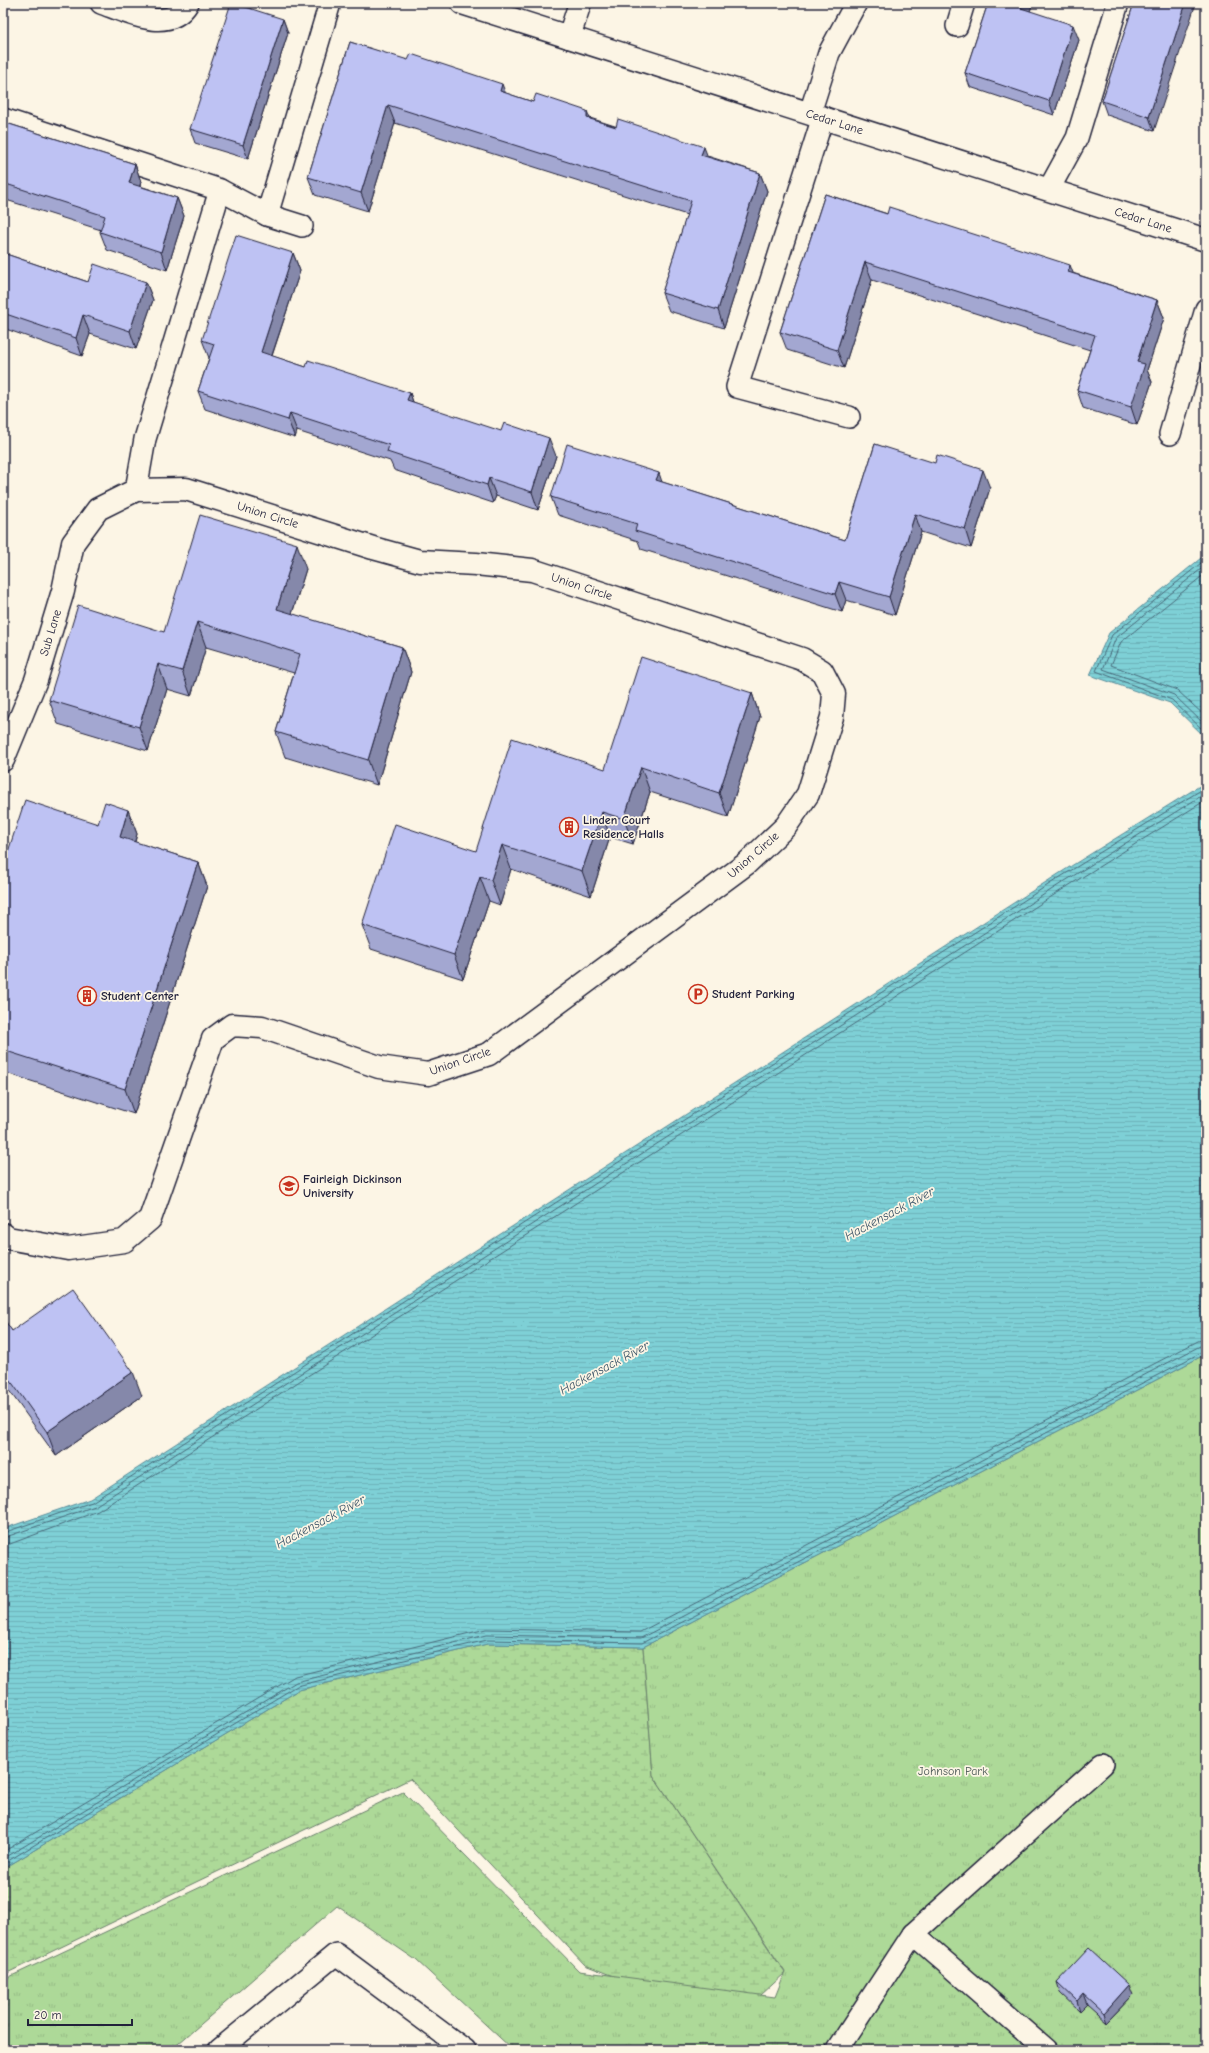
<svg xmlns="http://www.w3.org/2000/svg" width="1209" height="2053" font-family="'Comic Neue',sans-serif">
  <defs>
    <pattern id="wetland-marsh" width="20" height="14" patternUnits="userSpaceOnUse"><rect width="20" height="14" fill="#add998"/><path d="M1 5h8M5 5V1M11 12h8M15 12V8" fill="none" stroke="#95ba84"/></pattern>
    <pattern id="park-tufts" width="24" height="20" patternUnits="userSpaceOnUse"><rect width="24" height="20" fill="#add998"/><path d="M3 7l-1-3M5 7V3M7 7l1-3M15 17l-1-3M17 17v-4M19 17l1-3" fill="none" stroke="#95ba84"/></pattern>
    <pattern id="water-rules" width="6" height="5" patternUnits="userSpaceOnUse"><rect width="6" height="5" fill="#7ed0d6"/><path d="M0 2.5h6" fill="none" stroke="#6db2b9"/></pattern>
  </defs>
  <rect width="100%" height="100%" fill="#fcf5e5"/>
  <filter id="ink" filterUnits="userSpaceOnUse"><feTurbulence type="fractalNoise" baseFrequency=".025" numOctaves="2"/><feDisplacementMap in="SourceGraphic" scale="8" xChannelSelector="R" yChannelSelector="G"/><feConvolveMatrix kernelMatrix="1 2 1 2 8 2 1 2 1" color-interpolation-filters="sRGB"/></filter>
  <g filter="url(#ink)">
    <path fill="url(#wetland-marsh)" stroke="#687e6a" d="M487,1644L643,1647L653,1775L785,1973L748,2007L669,1998L585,1965L410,1779L3,1975V1869L299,1690Z"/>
    <path fill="url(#park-tufts)" stroke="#687e6a" d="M1206,1354V2050H513L416,1960L337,1906L171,2050H3V1980L403,1792L579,1971L775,1997L785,1972L653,1775L643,1647Z"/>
    <g fill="url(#water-rules)" stroke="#598a98">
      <path d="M1206,554V738L1170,703L1090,675L1109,633Z"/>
      <path d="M1206,782V1354L643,1647L487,1644L299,1690L3,1869V1529L90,1499L1060,873Z"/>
    </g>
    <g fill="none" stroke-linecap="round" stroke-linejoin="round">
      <g stroke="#476879" stroke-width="1">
        <path d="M1206,559L1112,635L1096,671L1172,700L1206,733"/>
        <path d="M1206,565L1116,638L1103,669L1174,695L1206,726"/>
        <path d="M1206,573L1121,642L1111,665L1177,690L1206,717"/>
        <path d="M3,1533L92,1502L1062,876L1206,787"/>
        <path d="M3,1538L95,1506L1065,881L1206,793"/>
        <path d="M3,1544H10L98,1511L1068,886L1206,800"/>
        <path d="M3,1852L295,1676L486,1629L640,1632L1198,1341L1206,1339"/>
        <path d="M3,1859L296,1682L486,1635L641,1638L1200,1346L1206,1345"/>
        <path d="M3,1864L297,1686L487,1640L642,1643L1206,1350"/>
      </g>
      <g stroke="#22223b" stroke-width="24">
        <g id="service">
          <path d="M101,3C126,12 169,35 188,3"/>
          <path d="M957,26L964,3"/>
          <path d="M810,113L829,53L856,3"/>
          <path d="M823,117L737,387L849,417"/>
          <path d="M3,119L220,190L267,215L302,226"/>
          <path d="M1049,189L1077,138L1118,3"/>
          <path d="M267,215L330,3"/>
          <path d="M1170,434L1206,309"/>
          <path d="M136,490L145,439L220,190"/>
          <path d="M913,1934L1103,1764"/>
          <path d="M219,2050L336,1954L465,2050"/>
          <path d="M837,2050L913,1934L1046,2050"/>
        </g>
      </g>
      <g stroke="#22223b" stroke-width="25">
        <g id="minor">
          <path d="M569,37L580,3"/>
          <path id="s1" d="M3,760L36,680L63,591L73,543L98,509L136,490L186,489L373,548L420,561L476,564L532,570L802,659L822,671L834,694L832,717L808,794L786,826L746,864L489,1054L428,1074L379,1067L262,1027L232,1025L213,1039L150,1219L124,1241L68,1249L8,1238L3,1234"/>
        </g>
      </g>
      <g stroke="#22223b" stroke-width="25">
        <g id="secondary">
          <path id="s2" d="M462,3L1206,240"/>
        </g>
      </g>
      <use href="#service" stroke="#fcf5e5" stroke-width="21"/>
      <use href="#minor" stroke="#fcf5e5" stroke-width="22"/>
      <use href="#secondary" stroke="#fcf5e5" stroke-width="22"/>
    </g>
    <g fill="#a3a7d1" stroke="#22223b">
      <path d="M988,3H1033L1030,11L1079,40L1054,115L970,87L965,73Z"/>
      <path d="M1134,3L1154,131L1107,115L1102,101Z"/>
      <path d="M283,19L288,33L248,159L195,143L190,129Z"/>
      <path d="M350,42L533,102L590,118L760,173L767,191L724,328L669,311L662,293L687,215L395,123L368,211L315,195L308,177Z"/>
      <path d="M3,122L135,164L141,182L140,186L177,198L184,216L167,270L107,250L100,232L101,230L3,199Z"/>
      <path d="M825,194L1157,300L1164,318L1147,370L1152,382L1137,425L1083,408L1077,390L1090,350L872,280L844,368L787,350L780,332Z"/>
      <path d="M3,253L88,282H146L153,300L136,349L90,334L82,356L3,328Z"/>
      <path d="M293,253L300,271L272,356L306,367L410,393L413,402L556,456L538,510L496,496L493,503L394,470L390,461L297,431L295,438L205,409L198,391L209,358L202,340Z"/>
      <path d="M875,444L990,488L971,548L921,532L895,615L846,600L842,612L641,549L638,541L558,515L551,497L662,482L845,540Z"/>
      <path d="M306,569L292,614L402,647L411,672L377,785L285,757L276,732L294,673L206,647L191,696L167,689L148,751L58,724L49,700L164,632Z"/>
      <path d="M752,693L760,717L728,817L650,792L633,844L610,837L591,896L511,869L500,905L489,901L463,979L371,949L362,925L476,851L605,769Z"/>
      <path d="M128,810L137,834L135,842L198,862L207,886L134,1114L3,1072V867Z"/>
      <path d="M3,1318L12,1331L142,1396L56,1456L3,1382Z"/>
      <path d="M1057,1982L1133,1995L1107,2022L1087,2004L1080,2011L1060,1992Z"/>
    </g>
    <g fill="#8588aa" stroke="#22223b">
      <path d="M1023,3H1033L1026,22L1021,8Z"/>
      <path d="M1186,3H1196L1154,131L1149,117Z"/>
      <path d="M283,19L288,33L248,159L243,145Z"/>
      <path d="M1073,25L1079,40L1054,115L1049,101Z"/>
      <path d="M502,84L509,102L500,91Z"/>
      <path d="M388,105L395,123L368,211L361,193Z"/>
      <path d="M587,111L594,129L587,118Z"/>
      <path d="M704,147L711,165L701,155Z"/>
      <path d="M135,164L141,182L135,201L129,183Z"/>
      <path d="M760,173L767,191L724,328L718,310Z"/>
      <path d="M177,198L184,216L167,270L161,252Z"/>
      <path d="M293,253L300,271L267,370L261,352Z"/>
      <path d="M865,262L872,280L844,368L837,350Z"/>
      <path d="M1070,265L1077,283L1068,272Z"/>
      <path d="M146,282L153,300L136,349L130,331Z"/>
      <path d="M1157,300L1164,318L1147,370L1152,382L1137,425L1131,407L1137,362Z"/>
      <path d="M83,315L90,334L82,356L76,338Z"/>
      <path d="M410,393L416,411L407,400Z"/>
      <path d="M290,413L297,431L295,438L288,420Z"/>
      <path d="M549,438L556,456L538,510L532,492Z"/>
      <path d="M983,470L990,488L971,548L965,529Z"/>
      <path d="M659,473L665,491L656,480Z"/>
      <path d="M489,478L496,496L493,503L487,485Z"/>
      <path d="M915,514L921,532L895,615L889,597Z"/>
      <path d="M297,544L306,569L286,633L277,609Z"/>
      <path d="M839,582L846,600L842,612L835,594Z"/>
      <path d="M197,622L206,647L191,696L182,671Z"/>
      <path d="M402,647L411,672L377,785L368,760Z"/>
      <path d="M158,664L167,689L148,751L139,727Z"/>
      <path d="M752,693L760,717L728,817L719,793Z"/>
      <path d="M641,767L650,792L633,844L624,819Z"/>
      <path d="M128,810L137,834L129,861L120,837Z"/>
      <path d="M602,812L610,837L591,896L582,871Z"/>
      <path d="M502,845L511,869L500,905L491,880Z"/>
      <path d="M198,862L207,886L134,1114L125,1089Z"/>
      <path d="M480,877L489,901L463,979L454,955Z"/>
      <path d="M133,1372L142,1396L56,1456L47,1432Z"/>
      <path d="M1129,1985L1133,1995L1107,2022L1104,2013Z"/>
      <path d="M1083,1994L1087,2004L1080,2011L1077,2001Z"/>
    </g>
    <g fill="#bec2f3" stroke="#22223b">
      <path d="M231,3H233L283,19L243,145L190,129Z"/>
      <path d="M988,3H1023L1021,8L1073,25L1049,101L965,73Z"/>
      <path d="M1134,3H1186L1149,117L1102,101Z"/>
      <path d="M350,42L408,60L411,54L502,84L500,91L533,102L536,94L587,111V118L616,127L618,119L704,147L701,155L760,173L718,310L662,293L691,201L388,105L361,193L308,177Z"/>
      <path d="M3,122L135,164L129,183L177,198L161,252L100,232L105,216L3,183Z"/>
      <path d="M825,194L887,214L889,207L1070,265L1068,272L1157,300L1137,362L1145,364L1131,407L1077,390L1095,335L865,262L837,350L780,332Z"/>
      <path d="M236,235L293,253L261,352L306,367L308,360L410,393L407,400L501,431L504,423L549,438L532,492L489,478L487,485L387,452L389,445L290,413L288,420L198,391L214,344L202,340Z"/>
      <path d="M3,253L88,282L94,264L146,282L130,331L83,315L76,338L3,313Z"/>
      <path d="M567,444L659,473L656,480L845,540L875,444L935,463L937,455L983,470L965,529L915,514L889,597L839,582L835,594L635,531L637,524L551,497Z"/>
      <path d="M200,515L297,544L277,609L402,647L368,760L276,732L300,654L197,622L182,671L158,664L139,727L49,700L78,605L164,632Z"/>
      <path d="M641,657L752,693L719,793L641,767L624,819L602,812L582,871L502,845L491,880L480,877L454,955L362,925L395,824L476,851L512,738L605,769Z"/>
      <path d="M25,800L98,824L105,802L128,810L120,837L198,862L125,1089L3,1050V867Z"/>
      <path d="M73,1288L133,1372L47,1432L3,1370V1318L12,1331Z"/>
      <path d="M1089,1948L1129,1985L1104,2013L1083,1994L1077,2001L1057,1982Z"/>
    </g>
  </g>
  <defs>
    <g id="building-ring" transform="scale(1)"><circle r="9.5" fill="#fcf5e5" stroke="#c8321e" stroke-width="1.5"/><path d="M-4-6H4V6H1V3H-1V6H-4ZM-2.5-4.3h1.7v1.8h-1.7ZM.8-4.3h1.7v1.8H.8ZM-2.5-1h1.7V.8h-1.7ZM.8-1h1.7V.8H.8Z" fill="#c8321e"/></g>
    <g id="parking-ring" transform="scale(1)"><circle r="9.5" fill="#fcf5e5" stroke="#c8321e" stroke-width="1.5"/><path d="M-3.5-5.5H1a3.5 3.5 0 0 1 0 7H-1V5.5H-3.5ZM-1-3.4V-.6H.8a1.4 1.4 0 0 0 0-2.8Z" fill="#c8321e"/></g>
    <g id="university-ring" transform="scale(1)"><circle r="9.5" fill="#fcf5e5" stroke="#c8321e" stroke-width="1.5"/><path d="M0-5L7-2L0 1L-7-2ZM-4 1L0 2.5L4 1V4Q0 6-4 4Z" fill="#c8321e"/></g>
  </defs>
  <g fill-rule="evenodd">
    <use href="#building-ring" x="569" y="827"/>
    <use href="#parking-ring" x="698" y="994"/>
    <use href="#building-ring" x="87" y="996"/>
    <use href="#university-ring" x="289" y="1186"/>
  </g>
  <g text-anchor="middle" stroke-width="3.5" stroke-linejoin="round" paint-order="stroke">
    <g font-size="12" fill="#22223b" stroke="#fcf5e5">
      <text dy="4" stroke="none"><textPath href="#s2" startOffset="391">Cedar Lane</textPath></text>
      <text dy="4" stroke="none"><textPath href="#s2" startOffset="715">Cedar Lane</textPath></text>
      <text dy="4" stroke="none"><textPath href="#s1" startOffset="449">Union Circle</textPath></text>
      <text dy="4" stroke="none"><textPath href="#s1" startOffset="773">Union Circle</textPath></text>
      <text dy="4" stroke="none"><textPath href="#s1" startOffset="136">Sub Lane</textPath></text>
      <text transform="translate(753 855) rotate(-41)" y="4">Union Circle</text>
      <text transform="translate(460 1061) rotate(-19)" y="4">Union Circle</text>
    </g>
    <g font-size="12" font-weight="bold" fill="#22223b" stroke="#fcf5e5" text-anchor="start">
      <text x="583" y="824">Linden Court<tspan x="583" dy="14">Residence Halls</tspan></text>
      <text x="712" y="998">Student Parking</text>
      <text x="101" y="1000">Student Center</text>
      <text x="303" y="1183">Fairleigh Dickinson<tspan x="303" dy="14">University</tspan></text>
    </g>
    <g font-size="12" fill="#4c5957" stroke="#fcf5e5">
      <text x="953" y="1775">Johnson Park</text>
    </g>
    <g font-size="13" font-style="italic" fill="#3e566a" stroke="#fcf5e5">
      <text transform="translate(889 1213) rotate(-28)" y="5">Hackensack River</text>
      <text transform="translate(604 1367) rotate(-28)" y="5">Hackensack River</text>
      <text transform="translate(320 1521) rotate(-28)" y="5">Hackensack River</text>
    </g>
  </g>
  <rect width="1209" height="2053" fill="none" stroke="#fcf5e5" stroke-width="16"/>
  <rect x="8" y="8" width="1193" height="2037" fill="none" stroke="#22223b" stroke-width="1.5" filter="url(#ink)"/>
  <path d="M28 2019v6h104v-6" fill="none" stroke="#22223b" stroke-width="2"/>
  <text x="34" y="2019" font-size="12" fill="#22223b" stroke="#fcf5e5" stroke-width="3" paint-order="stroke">20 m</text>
</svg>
